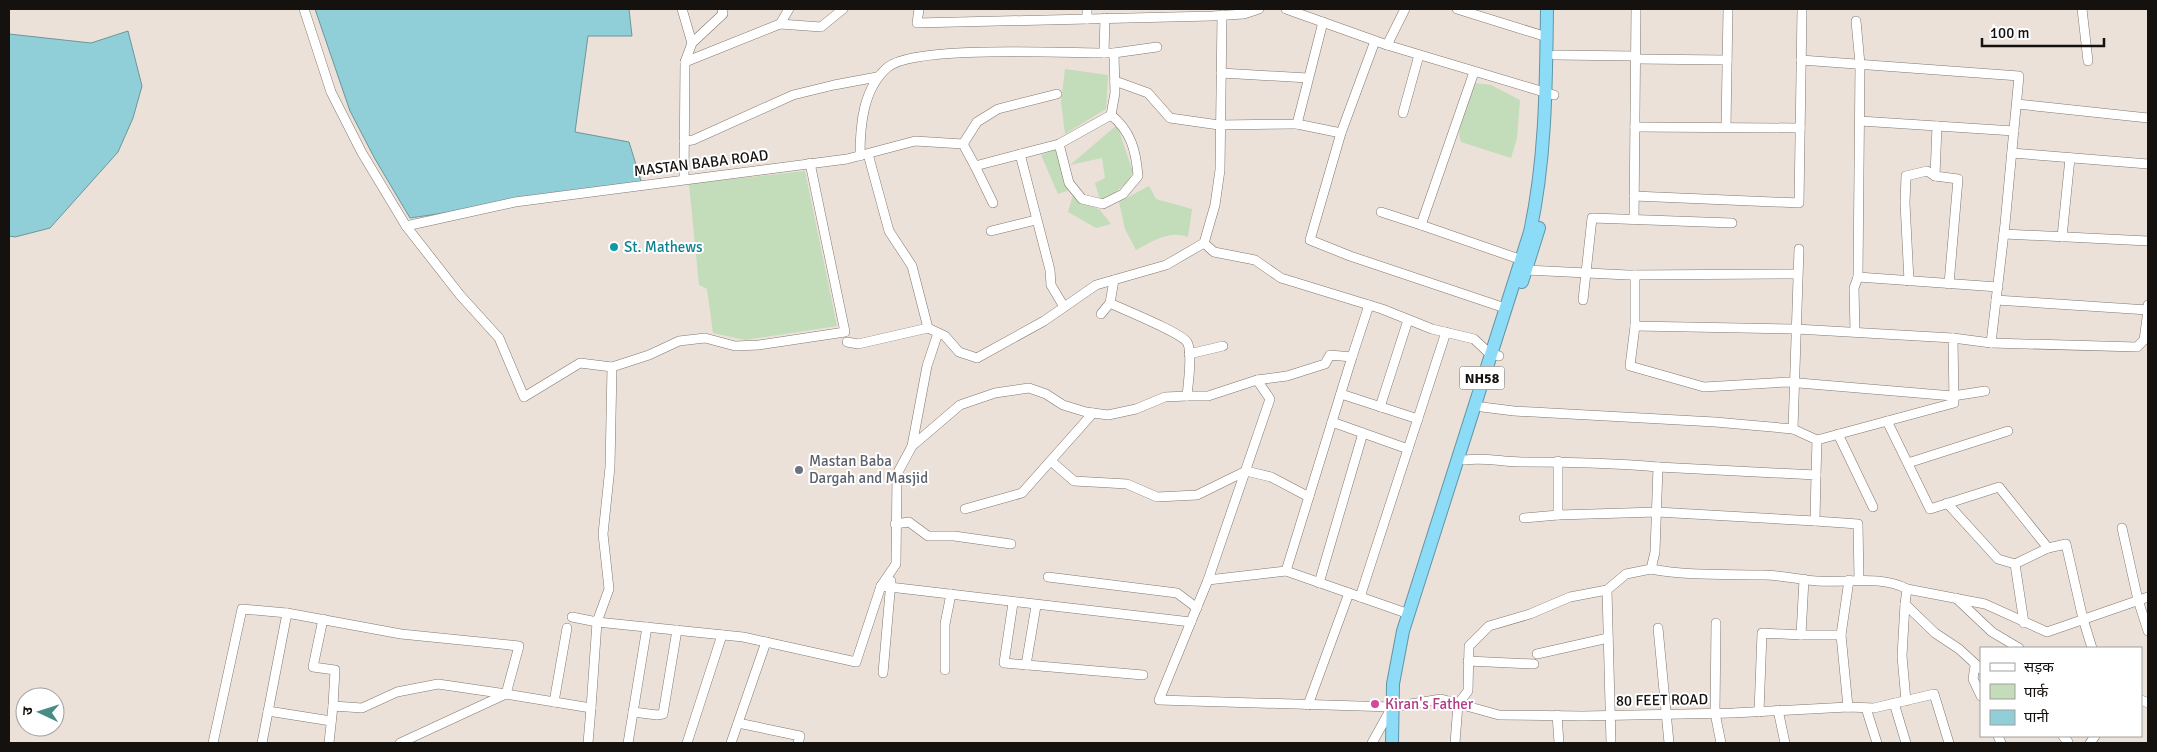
<svg xmlns="http://www.w3.org/2000/svg" width="2157" height="752" font-family="Signika,'Noto Sans Devanagari',sans-serif">
  <rect width="100%" height="100%" fill="#ebe1d9"/>
  <g fill="#c3dcb9">
    <path d="M1065,69L1108,75L1106,109L1065,134L1061,102Z"/>
    <path d="M1475,83L1491,85L1520,100L1517,138L1511,158L1461,142C1455,125 1466,97 1475,83Z"/>
    <path d="M1117,125L1133,172L1126,183L1101,204L1095,183L1105,178L1102,158L1070,165Z"/>
    <path d="M1056,149L1070,190L1058,194L1041,155Z"/>
    <path d="M805,171L837,326L745,340L713,333L707,289L699,285L689,184Z"/>
    <path d="M1149,186L1156,199L1192,209L1188,237C1169,230 1153,241 1136,250L1125,229L1119,202Z"/>
    <path d="M1073,195L1100,210L1111,224L1096,228L1068,212Z"/>
  </g>
  <g fill="#91cfd8" stroke="#6c969b">
    <path d="M315,9H629L632,36H588L575,132L629,142L642,184L410,218L375,159L350,111Z"/>
    <path d="M128,31L142,86L133,118L118,152L50,228L15,237L9,236V34L91,43Z"/>
  </g>
  <g fill="none" stroke-linecap="round" stroke-linejoin="round">
    <g stroke="#80776f" stroke-width="10">
      <g id="minor">
        <path d="M304,9L331,92L362,153L406,226L515,202L847,159L915,141L963,144L975,166L1059,144L1111,115L1115,93L1114,53H1104L1105,18"/>
        <path d="M682,9L692,43"/>
        <path d="M919,9L917,23L1212,16L1244,14L1259,9"/>
        <path d="M1087,9V19"/>
        <path d="M1286,9L1387,45L1554,95"/>
        <path d="M1457,9L1547,37"/>
        <path d="M2082,9L2088,61"/>
        <path d="M1856,21L1860,64L1858,277L1998,287"/>
        <path d="M780,24L821,27L843,9"/>
        <path d="M1387,45L1405,9"/>
        <path d="M1114,53L1157,47"/>
        <path d="M1555,55L1636,56"/>
        <path d="M1636,59L1727,60"/>
        <path d="M1801,60L2019,76L2005,224L1991,343L1953,338"/>
        <path d="M685,62L692,43L723,14L722,9"/>
        <path d="M1221,73L1308,78"/>
        <path d="M1115,81L1148,93L1170,118L1219,125L1297,124L1323,22"/>
        <path d="M2017,104L2148,118"/>
        <path d="M1403,113L1419,55"/>
        <path d="M1860,121L2014,131"/>
        <path d="M1297,124L1341,133L1375,41"/>
        <path d="M1937,126L1935,176L1958,179L1949,284"/>
        <path d="M1635,127L1800,128"/>
        <path d="M1726,127L1728,9"/>
        <path d="M1341,133L1310,240L1350,256L1505,308"/>
        <path d="M684,141L693,140L793,95L834,85L877,77"/>
        <path d="M963,144L977,122L998,109L1057,94"/>
        <path d="M1059,144L1069,183L1082,199L1103,204L1123,194L1138,176C1136,151 1131,131 1111,115"/>
        <path d="M2012,153L2148,164"/>
        <path d="M868,154L889,231L912,266L928,328L945,336L959,352L977,358L1044,321L1096,285L1166,265L1204,243L1215,205L1220,170L1222,15"/>
        <path d="M1020,154L1050,270L1051,285L1064,307"/>
        <path d="M860,156C860,125 863,88 888,67C914,45 1064,53 1104,53"/>
        <path d="M975,166L993,203"/>
        <path d="M684,179L685,62L780,24L789,9"/>
        <path d="M1634,196L1799,203L1802,9"/>
        <path d="M1381,212L1421,225L1474,72"/>
        <path d="M1634,220L1636,9"/>
        <path d="M1421,225L1525,261"/>
        <path d="M406,226L460,295L499,338L524,397L580,363L612,367"/>
        <path d="M991,231L1036,220"/>
        <path d="M2004,234L2148,241"/>
        <path d="M2062,237L2070,158"/>
        <path d="M1204,243L1214,252L1255,260L1281,278L1382,309L1432,329L1474,339L1490,354L1499,356"/>
        <path d="M1526,270L1628,275L1797,274"/>
        <path d="M1635,275V326L1796,329L1953,338L1954,403L1817,440L1816,475"/>
        <path d="M1909,281L1905,203L1906,176L1927,171L1935,176"/>
        <path d="M1583,300L1592,218L1732,223"/>
        <path d="M1996,300L2148,310V305"/>
        <path d="M1110,303C1124,310 1180,332 1187,342C1193,352 1188,384 1187,396H1208L1257,380L1287,376L1325,364L1330,355L1352,357L1369,305"/>
        <path d="M1101,314L1110,303L1114,280"/>
        <path d="M1635,326L1630,366L1704,387L1787,382L1953,396L1985,391"/>
        <path d="M1855,332L1854,288L1858,277"/>
        <path d="M847,342L858,344L928,328"/>
        <path d="M1991,343L2137,347L2144,340L2148,310"/>
        <path d="M1189,354L1223,346"/>
        <path d="M1257,380L1270,399L1208,580L1286,571L1409,614"/>
        <path d="M1341,394L1418,419"/>
        <path d="M1380,407L1408,320"/>
        <path d="M1482,407L1514,411L1715,422L1793,429L1817,440"/>
        <path d="M1887,421L1930,509L1999,487L2048,548L2015,564L2024,623"/>
        <path d="M1332,422L1408,449"/>
        <path d="M1793,429L1799,249"/>
        <path d="M1838,434L1873,507"/>
        <path d="M912,446L927,366L938,333"/>
        <path d="M1465,460C1484,457 1503,462 1522,462C1568,462 1612,463 1658,467L1655,552L1651,569C1688,576 1726,574 1764,575C1782,575 1800,580 1817,581C1847,583 1881,575 1907,589L1905,604"/>
        <path d="M1051,461L1074,481L1127,484L1157,497L1197,495L1246,471L1271,477L1309,497"/>
        <path d="M1558,461V515L1657,512L1815,521"/>
        <path d="M1908,463L2008,431"/>
        <path d="M1658,467L1816,475L1815,521L1858,524L1859,580"/>
        <path d="M1947,503L1998,559L2015,564"/>
        <path d="M965,509L1022,493L1093,413"/>
        <path d="M1524,518L1558,515"/>
        <path d="M895,524L909,522L928,536H954L1011,544"/>
        <path d="M2122,528L2138,600L2148,631"/>
        <path d="M2048,548L2066,544L2083,619L2092,648"/>
        <path d="M1286,571L1352,357"/>
        <path d="M1048,577L1177,593L1197,608"/>
        <path d="M1208,580L1159,700L1392,707L1441,699L1499,715L1583,716L1733,713L1848,707L1874,708L1934,694L1949,743"/>
        <path d="M1319,583L1363,433"/>
        <path d="M881,586L1191,622"/>
        <path d="M1907,589L1985,604L2047,632L2148,597"/>
        <path d="M1607,590L1611,743"/>
        <path d="M1360,597L1446,332"/>
        <path d="M1956,598L1992,632L2019,648"/>
        <path d="M1013,603L1004,663L1143,675"/>
        <path d="M572,617L597,622L609,589L603,534L610,467L612,367L649,355L679,341L705,338L735,346L759,345L845,332L810,163"/>
        <path d="M323,619L313,667L335,670L333,706"/>
        <path d="M1716,623L1715,713L1721,743"/>
        <path d="M1658,628L1669,743"/>
        <path d="M1801,635H1841"/>
        <path d="M1537,654L1608,638"/>
        <path d="M1468,661L1534,664"/>
        <path d="M1026,665L1036,606"/>
        <path d="M1975,666L1973,679L1981,696"/>
        <path d="M945,670V624L951,594"/>
        <path d="M883,673L891,581"/>
        <path d="M2141,700L2148,703"/>
        <path d="M1906,701L1902,656L1905,604L1935,633L1959,649L1981,669"/>
        <path d="M554,702L567,628"/>
        <path d="M1894,703L1906,743"/>
        <path d="M1308,705L1349,593"/>
        <path d="M1848,707L1841,635L1849,580"/>
        <path d="M1866,708L1877,743"/>
        <path d="M1778,710L1785,743"/>
        <path d="M268,711L331,721"/>
        <path d="M633,712L657,715L663,714L677,630"/>
        <path d="M1759,712L1762,633L1801,635L1804,579"/>
        <path d="M1557,715L1559,743"/>
        <path d="M738,723L800,736L798,743"/>
        <path d="M1998,736L2001,743"/>
        <path d="M2063,736L2068,742L2066,743"/>
        <path d="M213,743L242,609L287,613"/>
        <path d="M262,743L287,613L401,634L519,646L506,694L438,684L397,692L362,708L333,706L329,743"/>
        <path d="M400,743L506,694L591,708L597,622L743,637L856,662L881,586L896,564L897,474L912,446L960,405L995,393L1029,388L1046,394L1063,405L1086,412L1108,415L1136,409L1165,397L1187,396"/>
        <path d="M588,743L591,708"/>
        <path d="M628,743L647,627"/>
        <path d="M687,743L722,635"/>
        <path d="M731,743L766,642"/>
        <path d="M1372,743L1392,707"/>
        <path d="M1455,743L1458,704L1468,691L1469,646L1489,626L1530,614L1570,597L1607,590L1626,574L1651,569"/>
        <path d="M2090,743L2095,736"/>
      </g>
    </g>
    <g stroke="#6295a5" stroke-width="14">
      <g id="highway">
        <path d="M1522,282L1539,228"/>
        <path d="M1392,743L1393,684L1403,631L1530,232C1546,158 1546,84 1547,9"/>
      </g>
    </g>
    <use href="#minor" stroke="#fff" stroke-width="9"/>
    <use href="#highway" stroke="#8cdcf7" stroke-width="12"/>
  </g>
  <circle fill="#0f9aa8" stroke="#fff" stroke-width="2" cx="614" cy="247" r="5"/>
  <circle fill="#6b7280" stroke="#fff" stroke-width="2" cx="799" cy="470" r="5"/>
  <circle fill="#d1479c" stroke="#fff" stroke-width="2" cx="1375" cy="704" r="5"/>
  <g text-anchor="middle" stroke-width="4" stroke-linejoin="round" paint-order="stroke">
    <rect fill="#fff" stroke="#5a5856" stroke-width="1" x="1459.5" y="366.5" width="45" height="23" rx="4"/>
    <g font-size="14" font-weight="bold" fill="#14110e">
      <text x="1482" y="383">NH58</text>
    </g>
    <g font-size="15" fill="#14110e" stroke="#fff">
      <text transform="translate(701 163) rotate(-7)" y="5">MASTAN BABA ROAD</text>
      <text transform="translate(1662 700) rotate(-1)" y="5">80 FEET ROAD</text>
    </g>
    <g font-size="15" fill="#0d838f" stroke="#fff" text-anchor="start">
      <text x="624" y="252">St. Mathews</text>
    </g>
    <g font-size="15" fill="#5b616d" stroke="#fff" text-anchor="start">
      <text x="809" y="466">Mastan Baba<tspan x="809" dy="17">Dargah and Masjid</tspan></text>
    </g>
    <g font-size="15" fill="#b23c85" stroke="#fff" text-anchor="start">
      <text x="1385" y="709">Kiran's Father</text>
    </g>
  </g>
  <rect width="2157" height="752" fill="none" stroke="#14110e" stroke-width="20"/>
  <rect x="1980" y="647" width="162" height="90" fill="#ffffff" stroke="#a1a09f"/>
  <rect x="1990" y="663" width="25" height="8" fill="#ffffff" stroke="#a1a09f"/>
  <text x="2024" y="672" font-size="15" fill="#14110e">सड़क</text>
  <rect x="1990" y="684" width="25" height="15" fill="#c3dcb9" stroke="#a1a09f"/>
  <text x="2024" y="697" font-size="15" fill="#14110e">पार्क</text>
  <rect x="1990" y="710" width="25" height="15" fill="#91cfd8" stroke="#a1a09f"/>
  <text x="2024" y="722" font-size="15" fill="#14110e">पानी</text>
  <g transform="translate(40 712) rotate(274)"><circle r="24" fill="#ffffff" stroke="#a1a09f"/>
  <path d="M0-4L9 19L0 12L-9 19Z" fill="#478d84"/>
  <text y="-8" font-size="14" font-weight="bold" text-anchor="middle" fill="#14110e">उ</text>
  </g>
  <path d="M1982 38v8h122v-8" fill="none" stroke="#14110e" stroke-width="2.5"/>
  <text x="1990" y="38" font-size="15" fill="#14110e" stroke="#ffffff" stroke-width="4" paint-order="stroke">100 m</text>
</svg>
